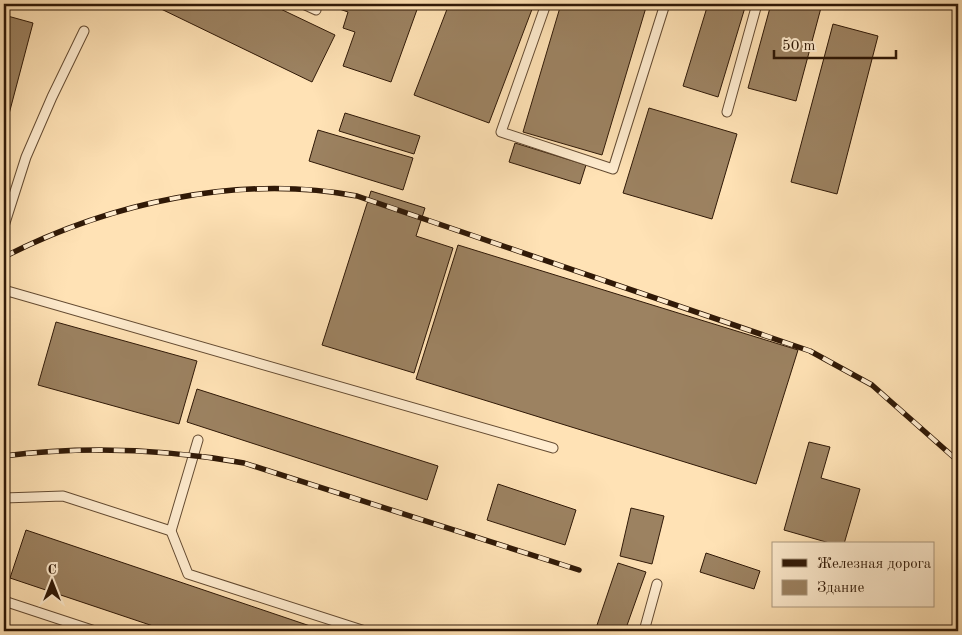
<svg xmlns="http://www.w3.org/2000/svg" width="962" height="635" font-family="'Old Standard TT',serif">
  <rect width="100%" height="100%" fill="#ffe2b5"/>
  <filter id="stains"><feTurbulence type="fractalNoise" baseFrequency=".004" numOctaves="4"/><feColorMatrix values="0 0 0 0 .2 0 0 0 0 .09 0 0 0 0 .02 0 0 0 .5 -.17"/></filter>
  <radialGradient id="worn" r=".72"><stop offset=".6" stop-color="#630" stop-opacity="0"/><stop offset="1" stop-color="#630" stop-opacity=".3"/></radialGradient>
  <g fill="#9c8261" stroke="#301907">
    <path d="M159,4H270L335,35L312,82L157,7Z"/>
    <path d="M325,4H419L391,82L343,66L355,32L343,28L348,12Z"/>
    <path d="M449,4H534L489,123L414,95Z"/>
    <path d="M561,4H647L602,155L523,132Z"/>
    <path d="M708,4H746L718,97L683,86Z"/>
    <path d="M771,4H822L796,101L748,88Z"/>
    <path d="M4,15L33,23L4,133Z"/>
    <path d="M833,24L878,36L837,194L791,182Z"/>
    <path d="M649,108L737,134L712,219L623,193Z"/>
    <path d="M345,113L420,136L414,154L339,131Z"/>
    <path d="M318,130L413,158L403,190L309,161Z"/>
    <path d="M515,143L586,165L580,184L509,162Z"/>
    <path d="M371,191L425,208L416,236L453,248L414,373L322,345Z"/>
    <path d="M458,245L798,350L756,484L416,379Z"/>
    <path d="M56,322L197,361L179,424L38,385Z"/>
    <path d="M197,389L438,466L427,500L187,422Z"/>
    <path d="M809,442L830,447L821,478L860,489L844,544H833L784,530Z"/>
    <path d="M498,484L576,510L565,545L487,520Z"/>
    <path d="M631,508L664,516L652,564L620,556Z"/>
    <path d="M26,530L325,631H168L10,578Z"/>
    <path d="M706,553L760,571L754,589L700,572Z"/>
    <path d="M618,563L646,572L625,631H595Z"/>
  </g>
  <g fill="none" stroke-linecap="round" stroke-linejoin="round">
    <g stroke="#644b32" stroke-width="11">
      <g id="service">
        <path d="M303,4L316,10"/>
        <path d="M546,4L501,132L613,169L665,4"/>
        <path d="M727,112L757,4"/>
        <path d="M4,226L26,157L52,97L84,31"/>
        <path d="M4,290L553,448"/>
        <path d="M198,440L171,531L188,574L365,631"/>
        <path d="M4,498L63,496L171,531"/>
        <path d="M4,601L95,631"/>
        <path d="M644,631L657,584"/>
        <path d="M789,631H792"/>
      </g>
    </g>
    <use href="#service" stroke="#ffeccf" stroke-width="9"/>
    <g stroke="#301907" stroke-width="5.5">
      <g id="rail">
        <path d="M4,257C109,203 239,174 357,196L810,351L872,385L958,461"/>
        <path d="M4,456C84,446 164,449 244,463L579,570"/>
      </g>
    </g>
    <use href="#rail" stroke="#ffeccf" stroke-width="4" stroke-dasharray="11" stroke-linecap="butt"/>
  </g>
  <rect width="962" height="635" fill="none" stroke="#ffe2b5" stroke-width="20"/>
  <rect x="5" y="5" width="952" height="625" fill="none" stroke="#301907" stroke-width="2.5"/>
  <rect x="10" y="10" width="942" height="615" fill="none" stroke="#301907"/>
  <rect x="772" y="542" width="162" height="65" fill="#ffeccf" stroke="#ac987f"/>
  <rect x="782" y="559" width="25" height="8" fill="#301907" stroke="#ac987f"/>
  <text x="817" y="568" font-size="15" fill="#301907">Железная дорога</text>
  <rect x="782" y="580" width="25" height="15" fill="#9c8261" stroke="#ac987f"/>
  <text x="817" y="592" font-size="15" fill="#301907">Здание</text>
  <g transform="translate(52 582)" stroke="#ffeccf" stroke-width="4" paint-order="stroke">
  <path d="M0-4L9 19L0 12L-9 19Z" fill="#301907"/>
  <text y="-8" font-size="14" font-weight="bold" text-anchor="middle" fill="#301907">С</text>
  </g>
  <path d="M774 50v8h122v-8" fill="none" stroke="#301907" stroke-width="2.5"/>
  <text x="782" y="50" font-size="15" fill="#301907" stroke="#ffeccf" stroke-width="4" paint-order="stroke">50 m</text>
  <rect width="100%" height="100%" filter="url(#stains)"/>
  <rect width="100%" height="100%" fill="url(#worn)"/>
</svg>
